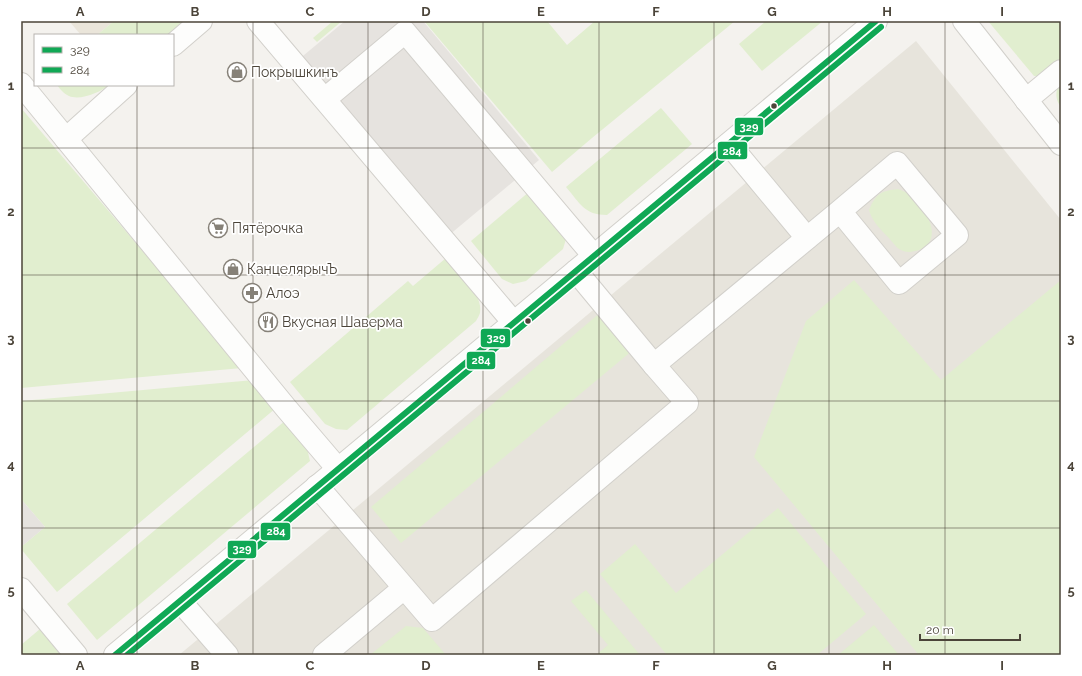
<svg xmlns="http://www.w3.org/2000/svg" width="1082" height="676" font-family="Raleway,sans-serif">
  <rect width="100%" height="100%" fill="#f4f2ee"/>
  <path fill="#e7e4dc" d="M916,41L1061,220V655H179Z"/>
  <path fill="#eae5da" d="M69,21H114L97,35H81Z"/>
  <g fill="#e1eecf">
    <path d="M114,21H186L169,35H97Z"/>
    <path d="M333,21H342L317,42L313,38Z"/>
    <path d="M424,21H547L567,45L595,21H735L592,138L552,172Z"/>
    <path d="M766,21H823L762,71L739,44Z"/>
    <path d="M988,21H1061V62L1045,76H1034Z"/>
    <path d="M1061,77V107C1053,97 1057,88 1061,77Z"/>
    <path d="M57,85H109C101,92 80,101 69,96C64,94 60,89 57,85Z"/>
    <path d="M21,108L242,368L21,388Z"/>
    <path d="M661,108L692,144L607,215C584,215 580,203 566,187Z"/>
    <path d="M898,189C901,190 906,192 909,194C925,206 946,240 919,250C913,252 906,253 901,250C896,248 892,241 888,237C880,229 872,221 869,210C876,194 880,191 898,189Z"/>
    <path d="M530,191L566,239L563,249L526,281L513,284L502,279L471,241Z"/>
    <path d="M446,258C457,270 484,295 480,313C479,316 477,319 476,321L347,430L336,429L325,424L290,382L408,281L413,286Z"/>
    <path d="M854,280L941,380L1061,280V655H919L754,457L806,321Z"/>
    <path d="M601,312L633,350L401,543L371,507Z"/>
    <path d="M254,380L276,408L57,592L21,549V547L45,527L21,499V401Z"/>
    <path d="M286,420L306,444L310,461L97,640L67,604Z"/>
    <path d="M778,508L866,614L817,655H667L600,574L635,544L676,593Z"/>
    <path d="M586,590L640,655H596L608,645L571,601Z"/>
    <path d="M874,625L899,655H838Z"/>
    <path d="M406,626L423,628L446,655H370Z"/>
    <path d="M40,629L61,655H21V645Z"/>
  </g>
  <g fill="#e6e3df">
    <path d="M345,21H423L539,160L436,246L286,70Z"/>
    <path d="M21,499L45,527L21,547Z"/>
  </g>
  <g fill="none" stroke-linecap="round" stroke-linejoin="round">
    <g stroke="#d2d0cb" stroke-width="24">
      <g id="minor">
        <path d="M258,21L514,323"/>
        <path d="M964,21L1061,144"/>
        <path d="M173,45L201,21"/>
        <path d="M21,84L286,408L338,469"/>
        <path d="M325,99L405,32L594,256"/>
        <path d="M1026,100L1061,71"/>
        <path d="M66,139L126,85"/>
        <path d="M729,144L807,238"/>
        <path d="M576,271L654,365L840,211L899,283L957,235L897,163L840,211"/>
        <path d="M317,486L432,620L687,403L654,365"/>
        <path d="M21,589L76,655"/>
        <path d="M180,601L227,655"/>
        <path d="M115,655L876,21"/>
        <path d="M324,655L404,588"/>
      </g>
    </g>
    <use href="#minor" stroke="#fdfdfc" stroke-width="22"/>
    <g stroke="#fff" stroke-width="9">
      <path id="bus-1" d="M115,655L876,21"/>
    </g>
    <g stroke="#fff" stroke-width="9">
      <path id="bus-2" d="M127,655L881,27"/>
    </g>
    <use href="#bus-1" stroke="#10a855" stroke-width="6"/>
    <use href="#bus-2" stroke="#10a855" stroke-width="6"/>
  </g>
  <path fill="none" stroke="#4b4439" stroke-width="1" stroke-opacity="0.55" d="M137,21V35M253,21V655M368,21V655M483,21V655M599,21V655M714,21V655M829,21V655M945,21V655M137,85V655M21,148H1061M21,275H1061M21,401H1061M21,528H1061"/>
  <defs>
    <g id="shop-ring" transform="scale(1)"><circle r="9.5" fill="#fff" stroke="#868178" stroke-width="1.5"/><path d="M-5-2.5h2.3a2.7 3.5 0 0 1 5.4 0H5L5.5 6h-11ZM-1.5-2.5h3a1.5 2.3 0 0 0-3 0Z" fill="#868178"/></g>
    <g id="supermarket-ring" transform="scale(1)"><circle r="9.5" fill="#fff" stroke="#868178" stroke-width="1.5"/><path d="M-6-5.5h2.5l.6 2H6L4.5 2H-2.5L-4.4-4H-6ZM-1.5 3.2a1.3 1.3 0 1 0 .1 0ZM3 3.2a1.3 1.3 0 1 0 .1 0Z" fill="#868178"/></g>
    <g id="pharmacy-ring" transform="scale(1)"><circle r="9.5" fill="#fff" stroke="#868178" stroke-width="1.5"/><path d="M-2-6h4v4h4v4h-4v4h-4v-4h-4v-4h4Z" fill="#868178"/></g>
    <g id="restaurant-ring" transform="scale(1)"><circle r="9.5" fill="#fff" stroke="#868178" stroke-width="1.5"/><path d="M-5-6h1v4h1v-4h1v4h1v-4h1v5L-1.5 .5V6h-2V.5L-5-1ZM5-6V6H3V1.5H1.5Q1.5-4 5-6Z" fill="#868178"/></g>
  </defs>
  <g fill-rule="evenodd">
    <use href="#shop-ring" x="237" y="72"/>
    <use href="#supermarket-ring" x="218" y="228"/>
    <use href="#shop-ring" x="233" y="269"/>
    <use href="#pharmacy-ring" x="252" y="293"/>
    <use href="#restaurant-ring" x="268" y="322"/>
  </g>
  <g fill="#4b4439" stroke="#fff" stroke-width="1.5">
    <circle cx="774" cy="106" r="3.5"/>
    <circle cx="528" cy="321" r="3.5"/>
  </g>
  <g text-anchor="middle" stroke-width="3.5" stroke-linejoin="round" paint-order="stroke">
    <g font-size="14" fill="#4b4439" stroke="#fff" text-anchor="start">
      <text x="251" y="77">Покрышкинъ</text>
      <text x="232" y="233">Пятёрочка</text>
      <text x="247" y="274">КанцелярычЪ</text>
      <text x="266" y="298">Алоэ</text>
      <text x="282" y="327">Вкусная Шаверма</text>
    </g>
  </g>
  <g stroke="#fff" stroke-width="1.5">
    <rect x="734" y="117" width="30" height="19" rx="4" fill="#10a855"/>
    <rect x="717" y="141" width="31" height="19" rx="4" fill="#10a855"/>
    <rect x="480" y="328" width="31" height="20" rx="4" fill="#10a855"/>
    <rect x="466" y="351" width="30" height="19" rx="4" fill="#10a855"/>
    <rect x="260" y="522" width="31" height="19" rx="4" fill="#10a855"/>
    <rect x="227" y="540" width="30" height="19" rx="4" fill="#10a855"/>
  </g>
  <g font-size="11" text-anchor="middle" font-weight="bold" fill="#fff">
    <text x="749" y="131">329</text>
    <text x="732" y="155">284</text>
    <text x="496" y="342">329</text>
    <text x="481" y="364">284</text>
    <text x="276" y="535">284</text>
    <text x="242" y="553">329</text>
  </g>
  <rect width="1082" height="676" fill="none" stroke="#ffffff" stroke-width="44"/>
  <rect x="34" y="34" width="140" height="52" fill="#ffffff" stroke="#b7b4b0"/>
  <rect x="42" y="47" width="20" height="6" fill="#10a855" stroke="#b7b4b0"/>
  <text x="70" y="54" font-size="12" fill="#4b4439">329</text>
  <rect x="42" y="67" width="20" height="6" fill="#10a855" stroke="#b7b4b0"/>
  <text x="70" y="74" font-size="12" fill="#4b4439">284</text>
  <path d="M920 634v6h100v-6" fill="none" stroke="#4b4439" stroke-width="2"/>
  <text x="926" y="634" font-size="12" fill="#4b4439" stroke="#ffffff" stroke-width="3" paint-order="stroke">20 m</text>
  <rect x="22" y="22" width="1038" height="632" fill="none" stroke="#4b4439" stroke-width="1.5"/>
  <g font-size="13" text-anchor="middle" font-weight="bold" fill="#4b4439">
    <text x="80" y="16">A</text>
    <text x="195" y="16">B</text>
    <text x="310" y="16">C</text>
    <text x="426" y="16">D</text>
    <text x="541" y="16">E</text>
    <text x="656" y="16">F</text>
    <text x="772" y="16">G</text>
    <text x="887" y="16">H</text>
    <text x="1002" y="16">I</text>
    <text x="11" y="90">1</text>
    <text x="1071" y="90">1</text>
    <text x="11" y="216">2</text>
    <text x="1071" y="216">2</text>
    <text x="11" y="343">3</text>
    <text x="1071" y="343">3</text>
    <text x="11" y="469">4</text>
    <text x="1071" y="469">4</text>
    <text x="11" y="595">5</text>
    <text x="1071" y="595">5</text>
    <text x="80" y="670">A</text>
    <text x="195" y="670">B</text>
    <text x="310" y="670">C</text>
    <text x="426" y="670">D</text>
    <text x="541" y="670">E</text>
    <text x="656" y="670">F</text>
    <text x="772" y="670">G</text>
    <text x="887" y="670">H</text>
    <text x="1002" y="670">I</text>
  </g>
</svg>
